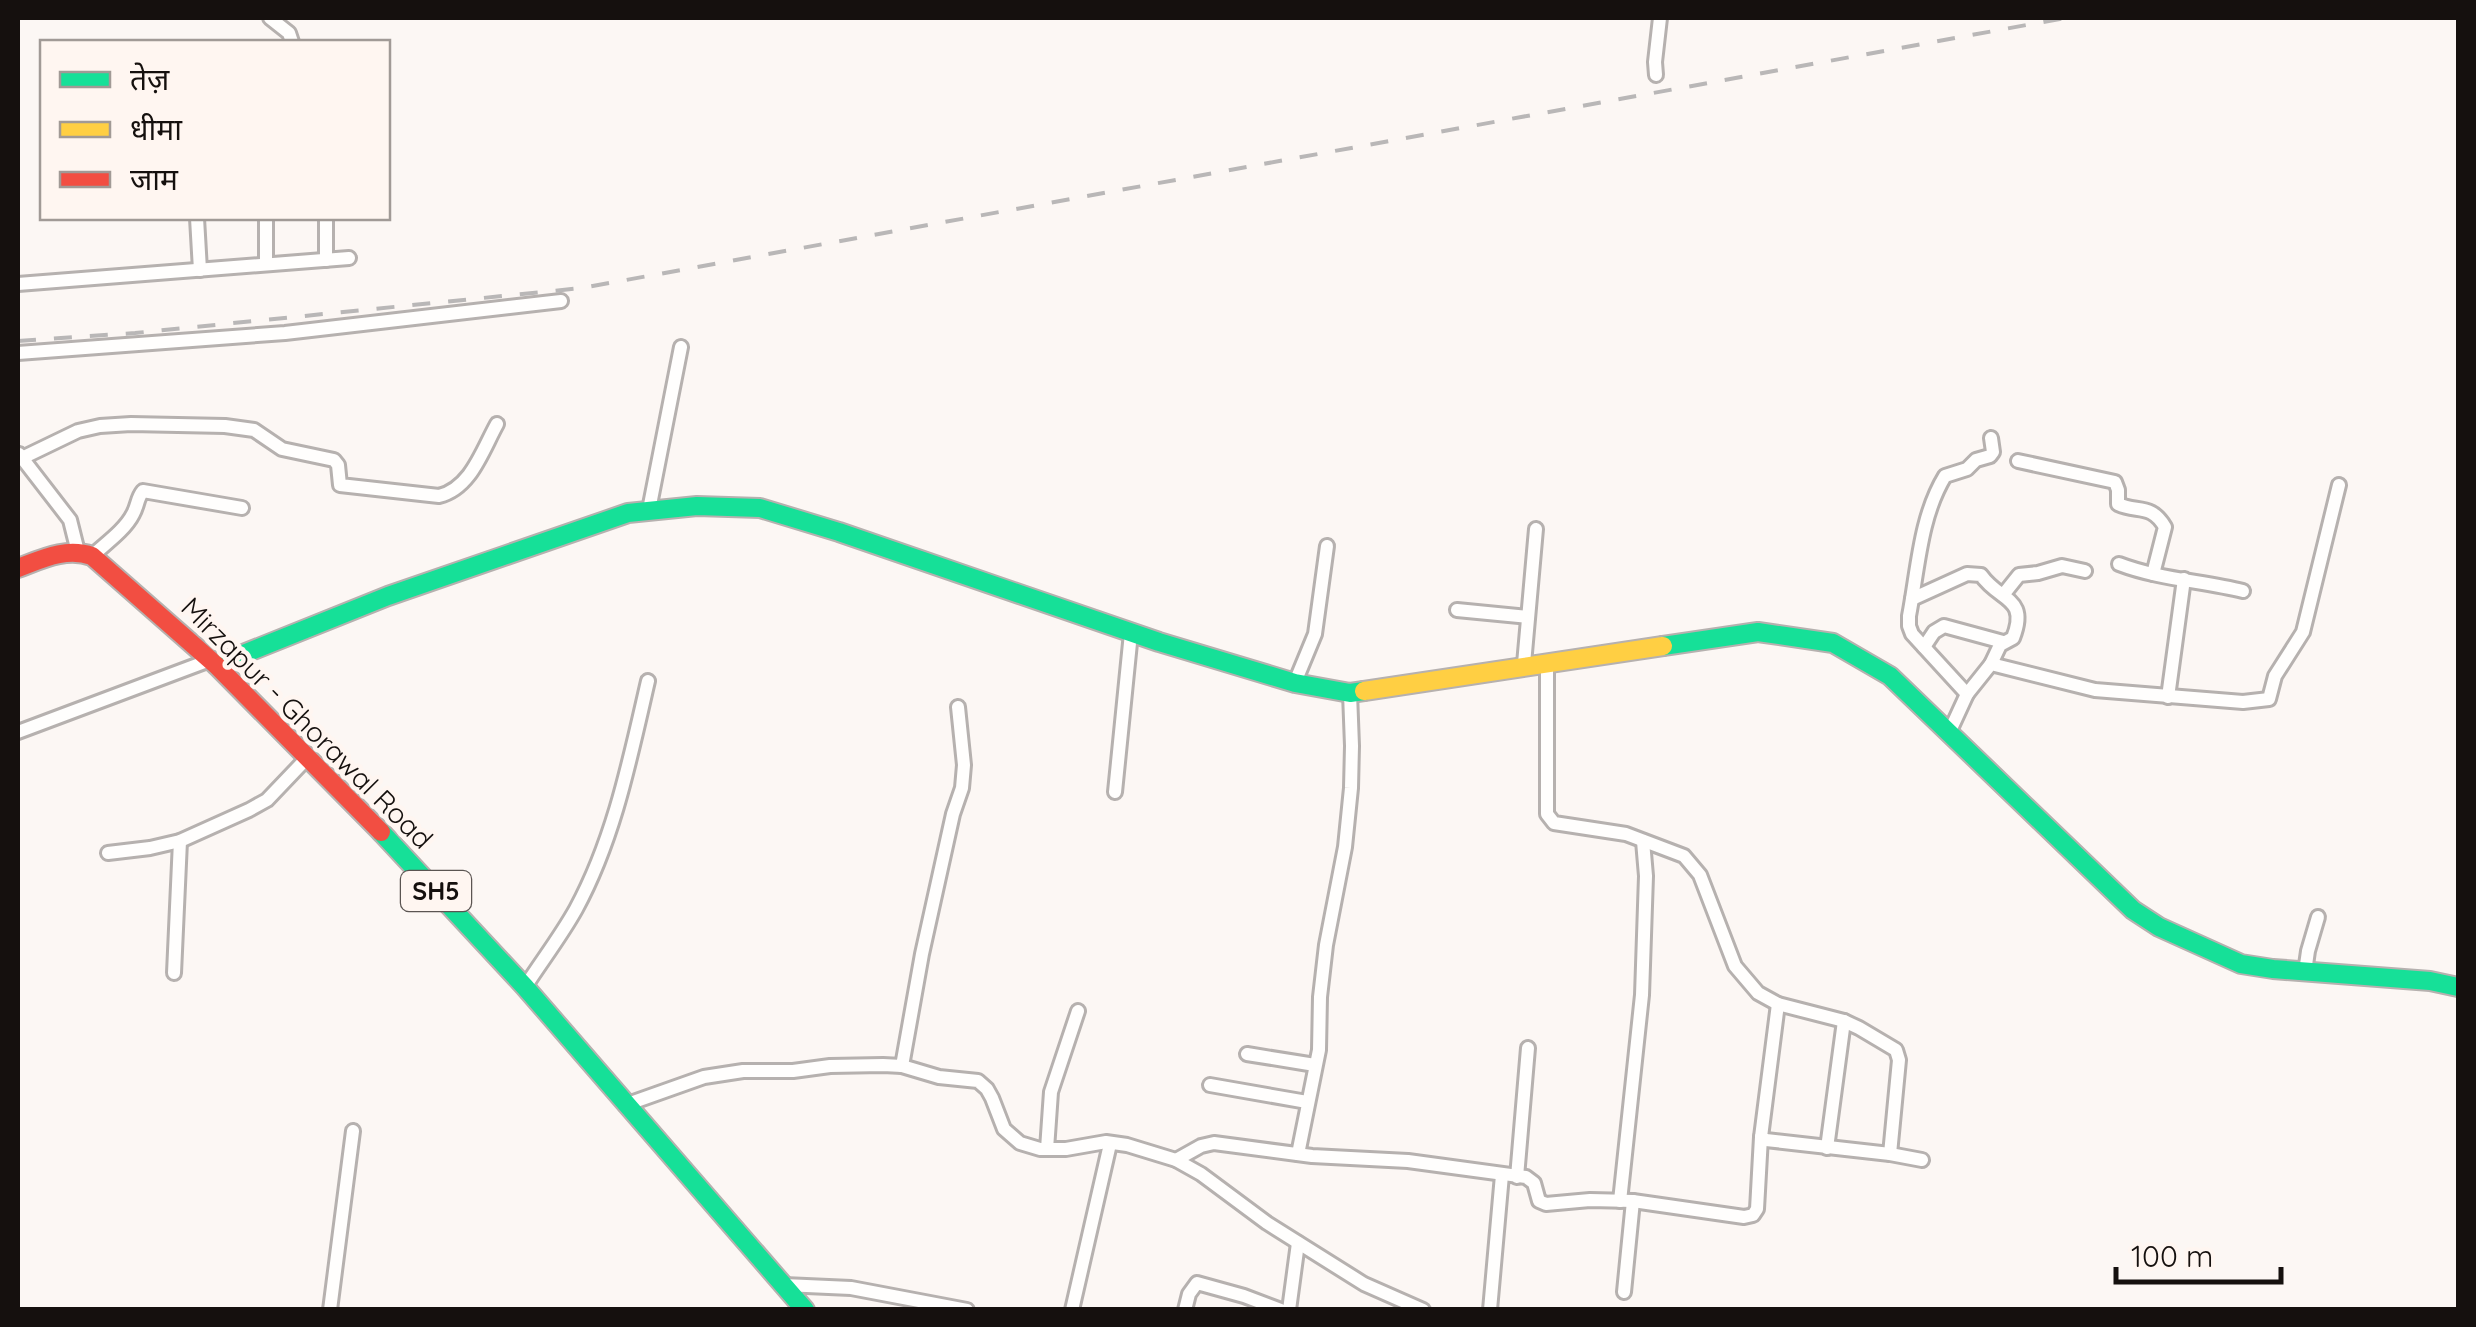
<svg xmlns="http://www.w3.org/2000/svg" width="2476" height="1327" font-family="Quicksand,'Noto Sans Devanagari',sans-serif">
  <rect width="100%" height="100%" fill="#fcf7f4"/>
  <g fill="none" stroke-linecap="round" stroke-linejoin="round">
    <g stroke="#b6b1af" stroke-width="18">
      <g id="street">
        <path d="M270,18L289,33L292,42"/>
        <path d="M1656,75L1655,62L1660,18"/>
        <path d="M197,218L200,270"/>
        <path d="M326,218V260"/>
        <path d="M266,264V218"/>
        <path d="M18,284L349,258"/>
        <path d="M18,353L285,333L561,301"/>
        <path d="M19,454L70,520L78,552"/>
        <path d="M22,458L78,431L100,426L131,424L225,426L254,430L282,449L334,460L338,465L340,485L439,496C471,488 482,451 497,424"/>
        <path d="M2018,461L2115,482L2118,490V504C2137,513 2151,503 2165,527L2153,574"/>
        <path d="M649,510L681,347"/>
        <path d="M92,556C105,544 125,530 133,514C138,505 137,498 143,491L242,508"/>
        <path d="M2119,564C2158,579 2202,581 2243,591"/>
        <path d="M2003,595L2019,575L2038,573L2062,566L2085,571"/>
        <path d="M1912,599L1967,574L1981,575C2000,602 2029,597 2013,638L2000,645L1991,664"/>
        <path d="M1457,610L1528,617"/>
        <path d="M1924,647L1934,632L1944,626L2003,642"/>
        <path d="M1524,664L1536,529"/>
        <path d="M1547,665V814L1554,823L1626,834L1684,856L1700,875L1735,966L1758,993L1778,1004L1844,1021L1859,1028L1896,1050L1899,1060L1890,1154"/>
        <path d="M1296,680L1315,634L1327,546"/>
        <path d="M1967,694L1912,634L1909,626V616C1918,569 1920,517 1945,476L1967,469L1976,460L1990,456L1993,452L1991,438"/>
        <path d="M2168,697L2184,579"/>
        <path d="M18,732L210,660"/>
        <path d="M1949,733L1967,694L1991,664L2095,690L2243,702L2269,699L2275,676L2303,632L2339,485"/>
        <path d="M1115,792L1131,633"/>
        <path d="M108,853L150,848L180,841L249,810L267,800L307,758"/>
        <path d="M2305,972L2308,951L2318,917"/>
        <path d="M174,973L180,841"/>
        <path d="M525,987C541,962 561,936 576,909C614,839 630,759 648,681"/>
        <path d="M1778,1004L1761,1137L1766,1140L1890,1154L1922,1160"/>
        <path d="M1247,1054L1315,1065"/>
        <path d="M902,1066L922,954L953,814L962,788L964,765L958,707"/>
        <path d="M1210,1085L1307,1102"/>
        <path d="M625,1105L704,1077L743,1071H793L830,1066L883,1065L902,1066L939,1077L978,1081L987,1089L992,1098L1004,1129L1020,1143L1040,1149H1066L1106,1142L1127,1145L1176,1160L1201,1174L1267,1223L1364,1284L1423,1310"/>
        <path d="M1827,1148L1844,1021"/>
        <path d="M1047,1149L1051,1092L1078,1011"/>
        <path d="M1298,1154L1319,1050L1320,997L1326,945L1345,847L1351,788L1352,746L1350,693"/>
        <path d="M1176,1160L1201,1146L1214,1143L1312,1156L1408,1161L1526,1177L1534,1183L1539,1201L1546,1204L1590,1200L1633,1201L1744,1217L1753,1215L1757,1209L1761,1137"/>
        <path d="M1517,1177L1528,1048"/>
        <path d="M1620,1201L1642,995L1646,876L1643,841"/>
        <path d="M784,1285L851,1288L967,1310"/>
        <path d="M1624,1292L1633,1201"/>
        <path d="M330,1310L353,1131"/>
        <path d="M1072,1310L1110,1144"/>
        <path d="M1185,1310L1189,1294L1197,1283L1244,1296L1281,1310"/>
        <path d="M1289,1310L1298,1243"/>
        <path d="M1490,1310L1502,1175"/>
      </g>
    </g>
    <g stroke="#b6b1af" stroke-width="22">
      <g id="fast">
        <path d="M1663,646L1758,632L1833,643L1890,676L2133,910L2159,927L2241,964L2273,969L2430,981L2458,987"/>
        <path d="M216,665L388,596L628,513L697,506L760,508L839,532L1159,642L1295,683L1350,693L1364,691"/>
        <path d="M381,832L525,987L805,1310"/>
      </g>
    </g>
    <g stroke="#b6b1af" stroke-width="22">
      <path id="slow" d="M1364,691L1663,646"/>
    </g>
    <g stroke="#b6b1af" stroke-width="22">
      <path id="jam" d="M18,568C42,559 66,547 92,556L216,665L381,832"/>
    </g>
    <use href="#street" stroke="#fffefd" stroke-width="12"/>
    <use href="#fast" stroke="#16e098" stroke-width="18"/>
    <use href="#slow" stroke="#ffcf43" stroke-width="18"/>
    <use href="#jam" stroke="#f24e42" stroke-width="18"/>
    <path stroke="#b9b7b7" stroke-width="4" stroke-dasharray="18 18" stroke-linecap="butt" d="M18,341L135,333L582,288L2065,18"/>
  </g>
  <g text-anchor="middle" stroke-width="9" stroke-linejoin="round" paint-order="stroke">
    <rect fill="#fff6f1" stroke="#5b5552" stroke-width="2.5" x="401" y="871" width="70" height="40" rx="8"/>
    <g font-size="25" font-weight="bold" fill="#15100e">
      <text x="436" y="900">SH5</text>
    </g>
    <g font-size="28" fill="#15100e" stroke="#fff6f1">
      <text transform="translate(307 723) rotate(45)" y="10">Mirzapur - Ghorawal Road</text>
    </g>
  </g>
  <rect width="2476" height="1327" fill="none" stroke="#15100e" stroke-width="40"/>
  <rect x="40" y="40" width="350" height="180" fill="#fff6f1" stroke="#a19a96" stroke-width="2.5"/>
  <rect x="60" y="72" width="50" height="15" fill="#16e098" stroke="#a19a96" stroke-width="2.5"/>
  <text x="130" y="90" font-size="30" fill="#15100e">तेज़</text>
  <rect x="60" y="122" width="50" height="15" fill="#ffcf43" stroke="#a19a96" stroke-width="2.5"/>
  <text x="130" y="140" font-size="30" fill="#15100e">धीमा</text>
  <rect x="60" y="172" width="50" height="15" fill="#f24e42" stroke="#a19a96" stroke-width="2.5"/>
  <text x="130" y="190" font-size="30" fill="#15100e">जाम</text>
  <path d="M2116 1267v15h165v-15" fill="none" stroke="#15100e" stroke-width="5"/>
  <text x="2131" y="1267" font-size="30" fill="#15100e" stroke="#fff6f1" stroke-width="8" paint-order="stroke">100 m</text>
</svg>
